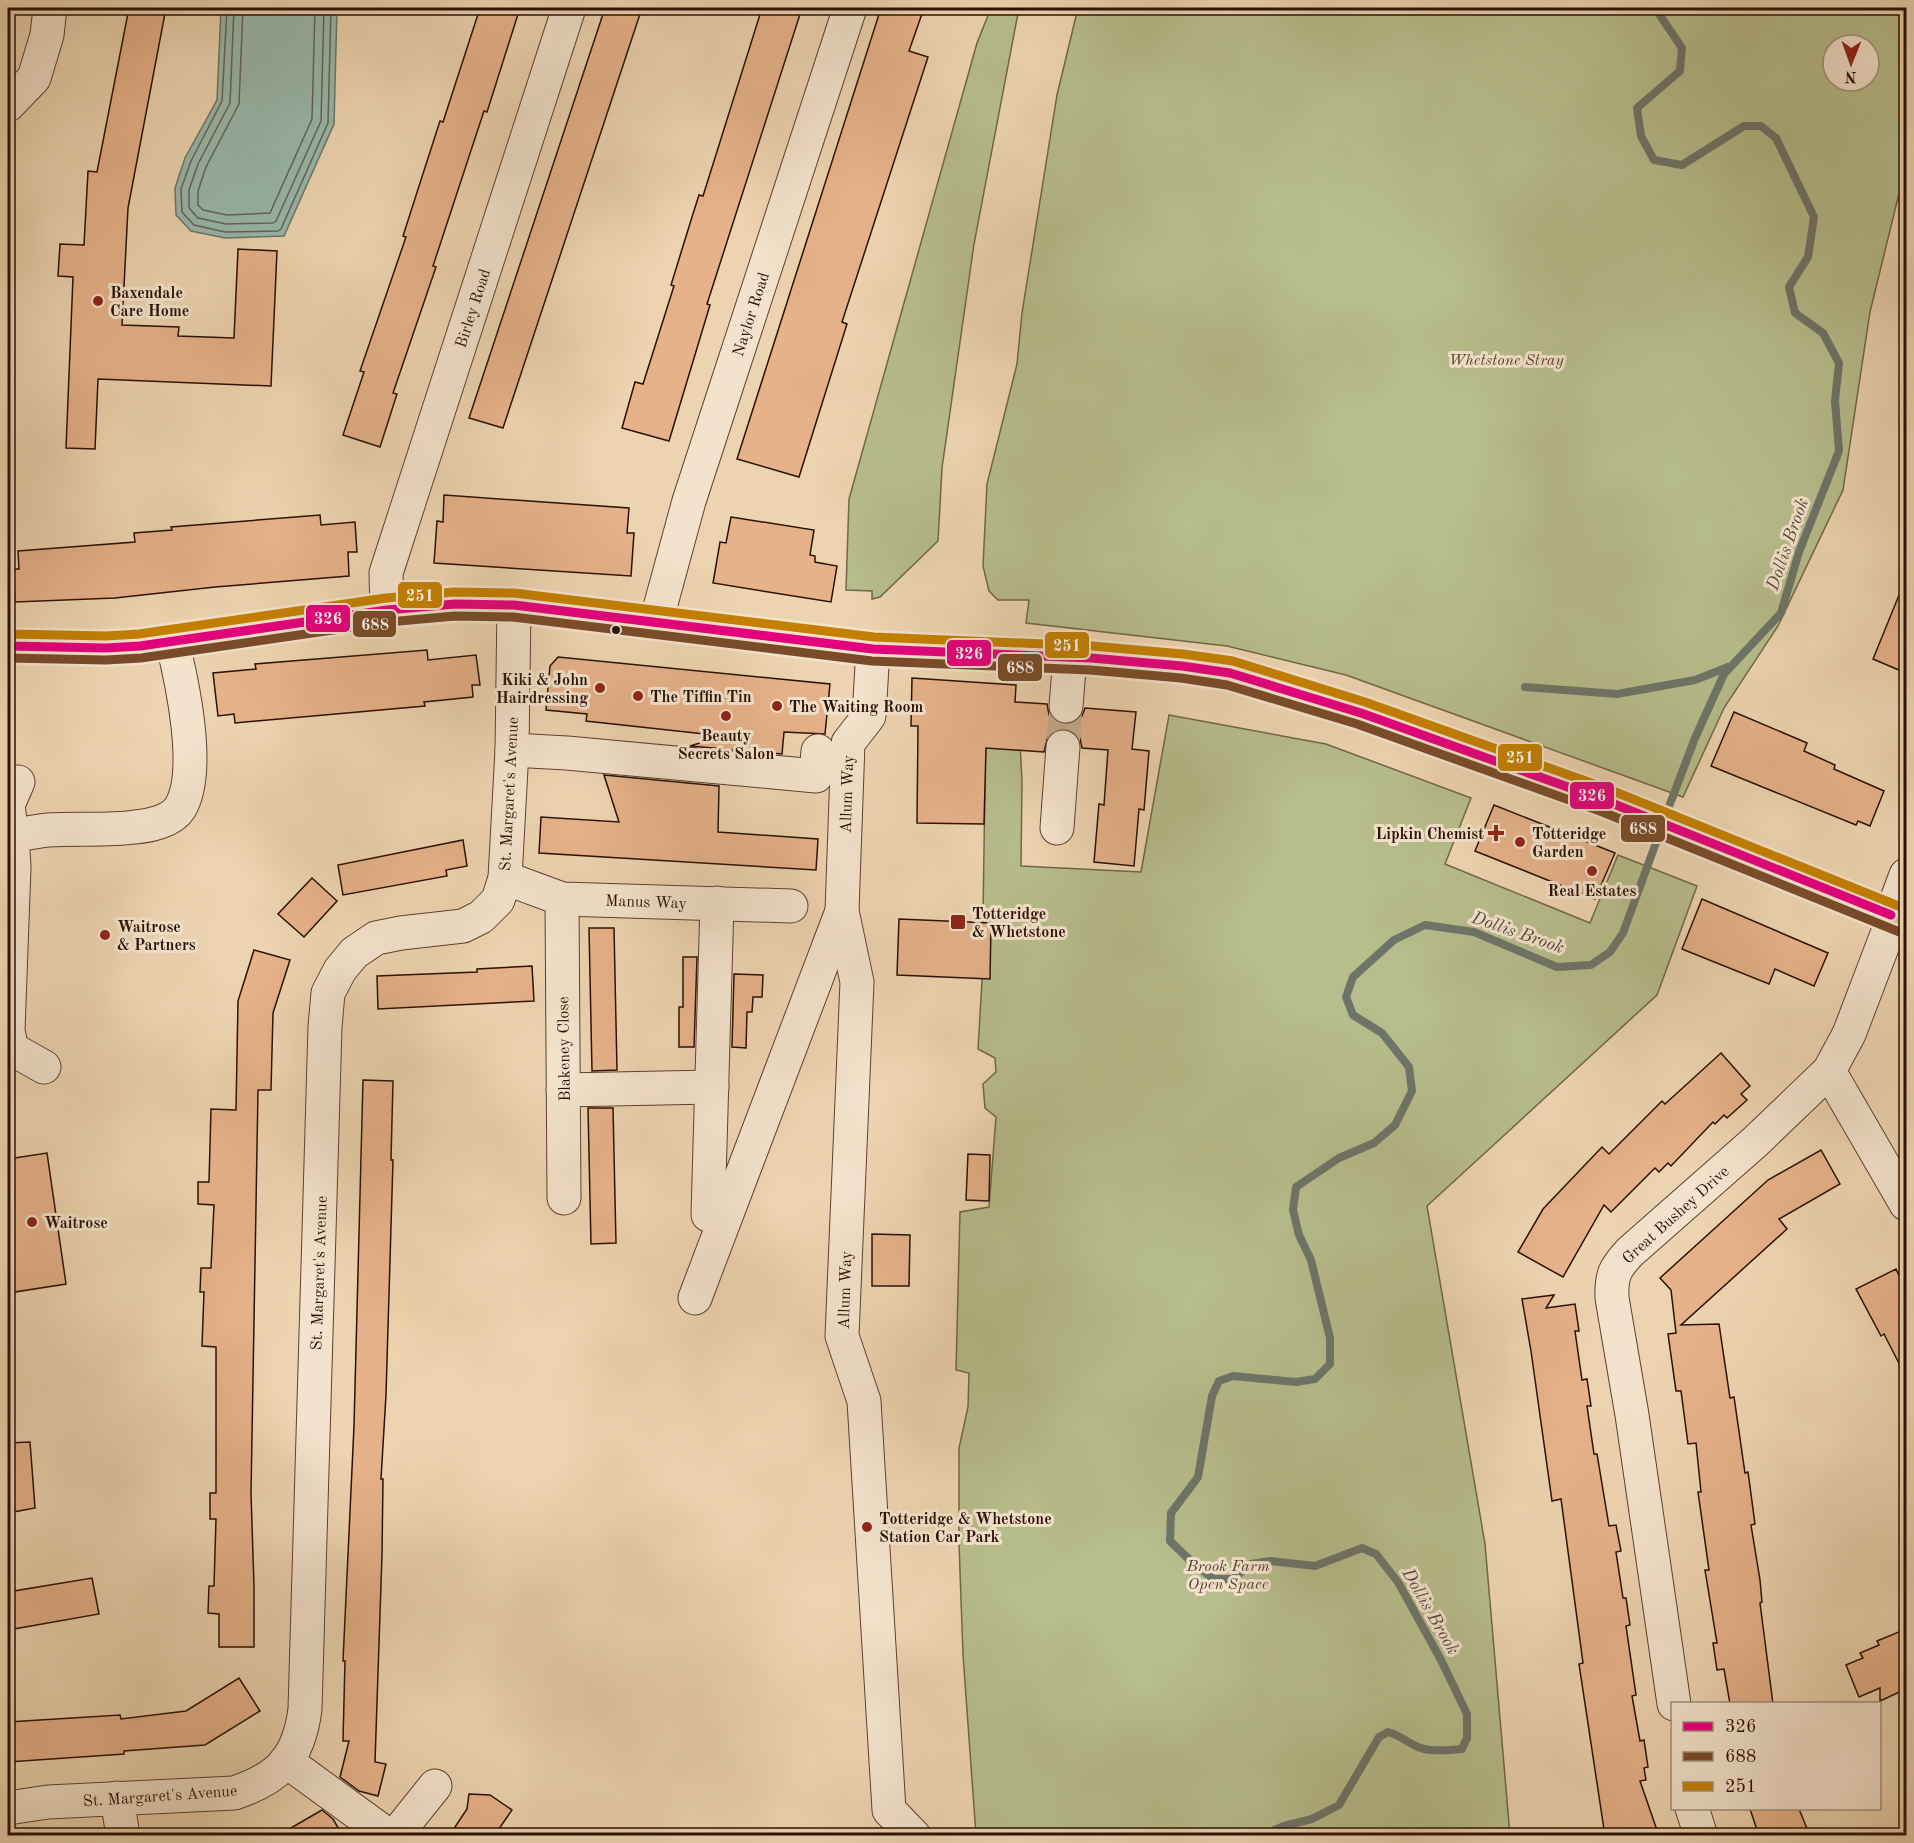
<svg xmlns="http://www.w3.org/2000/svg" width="1914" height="1843" font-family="'Old Standard TT',serif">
  <rect width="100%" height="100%" fill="#edd4b0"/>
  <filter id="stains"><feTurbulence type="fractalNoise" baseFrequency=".00333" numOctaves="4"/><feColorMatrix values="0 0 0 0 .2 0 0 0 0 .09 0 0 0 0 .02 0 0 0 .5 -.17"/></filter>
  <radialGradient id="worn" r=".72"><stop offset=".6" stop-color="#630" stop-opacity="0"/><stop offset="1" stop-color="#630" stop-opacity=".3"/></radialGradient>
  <g fill="#b7bd8c" stroke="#716648" stroke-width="1.5" fill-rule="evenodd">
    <path d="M991,8H1019L974,244L942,468L938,541L880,597L872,599V591L846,590L849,499L977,43Z"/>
    <path d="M1078,8H1906V165L1870,312L1843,490L1778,626L1724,708L1683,797L1346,675L1227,646L1026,623L1029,600H998L989,591L983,566L987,484L1017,364L1022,313L1057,95ZM1833,45H1869V81H1833Z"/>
    <path d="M1169,715L1326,744L1471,798L1445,864L1590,923L1618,855L1697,886L1657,995L1427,1206L1485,1544L1510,1835H976L963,1655L959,1543V1448L968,1407L969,1373L956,1370L960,1212L989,1207L996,1117L985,1108L983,1084L996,1072L995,1058L978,1049L982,981L986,718L1019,720L1022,782L1021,866L1141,872Z"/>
  </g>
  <path fill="#99b8ac" stroke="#6d7569" stroke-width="1.5" d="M221,8H337L334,124L284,236L225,238L191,231L176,215L175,188L185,158L217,100Z"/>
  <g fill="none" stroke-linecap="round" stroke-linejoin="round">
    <g stroke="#626458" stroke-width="1.5">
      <path d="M227,8L222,101L191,161L181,189L182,212L194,225L225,232L278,231L281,229L328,123L331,8"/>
      <path d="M234,8L230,103L198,164L189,190V208L198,218L226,224L273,223L276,221L321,121L324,8"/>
      <path d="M243,8L239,104L206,167L198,191V205L203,210L227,215L270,213L312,119L315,8"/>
    </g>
    <g stroke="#6d7569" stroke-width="8">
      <path d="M1655,8L1682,48L1680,71L1637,108L1641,136L1654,160L1682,165L1744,126H1761L1776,138L1814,217L1808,257L1789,287L1795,313L1823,333L1839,363L1835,401L1839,451L1799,552L1781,613L1724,674L1695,738L1665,817"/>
      <path d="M1525,687L1617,694L1695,680L1728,667"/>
      <path d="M1260,1836L1284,1826L1312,1819L1339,1805L1379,1737L1388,1732C1399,1735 1404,1740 1414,1745C1427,1753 1447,1750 1462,1749L1467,1738V1714L1441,1660L1398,1582L1376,1554L1362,1548L1315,1566L1270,1561L1251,1564L1233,1579H1214L1197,1567L1170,1541L1171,1513L1198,1477L1212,1396L1219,1381L1233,1376L1296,1382L1315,1379L1330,1364V1338L1311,1260L1299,1235L1293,1210L1296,1187L1339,1158L1374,1143L1395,1125L1412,1091L1409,1067L1382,1033L1353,1015L1346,997L1353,977L1394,940L1425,925L1474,932L1557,967L1591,965L1610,952L1623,933L1661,829"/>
    </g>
  </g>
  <g fill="#e6b28a" stroke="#2b1005" stroke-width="1.5">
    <path d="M129,8H166L128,208L122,325L179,327L178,336L234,338L238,249L277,251L271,386L98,379L95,449L66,448L73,277L58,276L60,244L84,245L88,171L97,172Z"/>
    <path d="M480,8H520L487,112L484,111L433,266L436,267L393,393L397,394L380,447L343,435L364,372L360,371L406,237L403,236L420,183L440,121L443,122Z"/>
    <path d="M605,8H642L503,428L469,418Z"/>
    <path d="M762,8H802L707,304L710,305L669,441L622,428L635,382L643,384L674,286L671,285L692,217L699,195L703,196Z"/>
    <path d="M881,8H924L909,51L928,57L842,322L847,324L799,477L737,459Z"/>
    <path d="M444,495L629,508L627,533H634L631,576L434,563L437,521L443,522Z"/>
    <path d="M320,515L321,525L355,522L357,552H348L349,576L215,587L115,598L15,602L13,569H19L18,551L135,542L134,533L172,530L171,527Z"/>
    <path d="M731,517L814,530L810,555L815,556V562L837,566L831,602L713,583L720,542L726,543Z"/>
    <path d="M1906,578V673L1873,659Z"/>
    <path d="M427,650L428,660L476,655L480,685H472L473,697L424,702L425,706L235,723L234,714L218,716L213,673L256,669L255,664Z"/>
    <path d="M558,657L830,684L825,734L784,732L782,754L690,746L723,736L586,721L587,714L546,710L550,666Z"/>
    <path d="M912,678L1016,685L1015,702L1047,704L1049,715L1056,722L1064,725L1075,723L1082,716L1085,708L1136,712L1132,749L1149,751L1144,810L1139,809L1134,866L1094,862L1099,804L1104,805L1108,750L1082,748L1080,738L1073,731L1065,728L1055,730L1048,736L1044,752L986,748L984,824L917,823L918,726H911Z"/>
    <path d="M1734,712L1807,743L1804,751L1835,765L1834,769L1884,791L1870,826L1858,821L1856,825L1711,766Z"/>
    <path d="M604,775L719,786L718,832L818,839L816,870L539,853L541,817L619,822Z"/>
    <path d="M1494,805L1615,853L1595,899L1475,851Z"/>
    <path d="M463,840L467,866L446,870L447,876L343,895L338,865Z"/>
    <path d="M312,878L337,901L304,937L278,914Z"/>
    <path d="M1702,899L1828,953L1814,986L1775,969L1769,984L1682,949Z"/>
    <path d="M899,919L991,923L990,979L897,975Z"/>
    <path d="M589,928H614L617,1070L592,1071Z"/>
    <path d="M254,950L290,960L273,1013L271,1090H258L251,1494L254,1586V1647H219V1614L208,1613L209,1586H214L216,1519H210V1493H216V1347L202,1346L204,1292H200L201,1268H211L214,1205L198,1204V1182H209L211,1109L236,1110L238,1001Z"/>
    <path d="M683,957H697L694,1047H679V1007H683Z"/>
    <path d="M532,966L534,1001L378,1009L377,976L477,972V969Z"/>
    <path d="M734,974L763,975L762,997H753L752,1012H747L746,1048L732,1047Z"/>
    <path d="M1721,1053L1750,1086L1741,1094L1747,1100L1727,1118L1724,1115L1715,1124L1713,1122L1671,1166L1668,1163L1659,1172L1655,1168L1611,1212L1604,1205L1563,1277L1518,1252L1543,1209L1602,1147L1609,1154L1662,1101L1665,1104Z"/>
    <path d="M363,1080L393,1081L391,1160H393L386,1395L381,1479H383L382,1555L375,1762L386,1764L378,1796L359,1791L340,1777L349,1741H343L345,1661H343L354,1426Z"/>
    <path d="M588,1108H613L616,1243L591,1244Z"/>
    <path d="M1821,1150L1840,1184L1779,1219L1787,1229L1681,1325L1719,1324L1730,1398L1734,1397L1745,1473L1748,1472L1755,1524L1751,1525L1760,1580L1762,1602L1760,1603L1773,1704H1730L1724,1669L1717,1670L1713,1643H1717L1705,1570H1709L1698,1492H1701L1696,1443L1688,1444L1681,1391H1676L1668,1334L1676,1333L1671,1290L1660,1278L1768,1180Z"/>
    <path d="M47,1153L66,1284L8,1293V1159Z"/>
    <path d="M968,1154L990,1155L989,1201L966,1200Z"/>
    <path d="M872,1234L910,1235L909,1286H872Z"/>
    <path d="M1896,1269L1906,1291V1377L1884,1334L1881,1336L1856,1289Z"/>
    <path d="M1554,1295L1546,1308L1575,1304L1579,1331H1575L1582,1380L1587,1379L1591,1406H1587L1594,1454H1597L1609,1526L1616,1525L1621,1551L1616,1552L1623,1598H1626L1630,1625L1626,1626L1636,1695L1632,1696L1640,1741L1644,1740L1648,1767L1644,1768L1646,1780L1640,1781L1659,1836H1605L1579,1664L1583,1663L1561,1499L1552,1501L1531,1351L1522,1299Z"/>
    <path d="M30,1442L35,1508L8,1513V1443Z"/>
    <path d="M92,1578L99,1614L8,1630V1592Z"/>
    <path d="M1906,1629V1689L1880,1701V1688L1859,1697L1846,1665L1863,1658L1860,1653L1879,1645L1877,1641Z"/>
    <path d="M239,1678L260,1711L205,1745L124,1751V1754L8,1762V1722L120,1715L121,1719L186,1711Z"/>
    <path d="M469,1794L490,1795L512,1810L494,1836H449L467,1809Z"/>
    <path d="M1750,1809H1799L1810,1836H1759Z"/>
    <path d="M322,1810L333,1819L343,1836H277Z"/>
  </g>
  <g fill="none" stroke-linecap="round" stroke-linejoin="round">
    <path stroke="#c6ad8e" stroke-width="33" stroke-dasharray="33 16" stroke-linecap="butt" d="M1063,747L1066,706"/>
    <g stroke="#5c4130" stroke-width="35">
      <g id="minor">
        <path d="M8,105L34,78L47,35L50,8"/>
        <path d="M387,610L386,573L569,8"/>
        <path d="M656,622L689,501L850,8"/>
        <path d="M873,649L869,716L848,743L842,911L857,982L842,1336L864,1401L889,1810L914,1836"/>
        <path d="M1066,706L1070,657"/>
        <path d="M512,750L567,753L816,776L818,751"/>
        <path d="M1057,828L1063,747"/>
        <path d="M12,836L8,805L18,782"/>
        <path d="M505,878L562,899L791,906"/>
        <path d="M562,899L564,1198"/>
        <path d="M1891,915L1906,875"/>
        <path d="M44,1067L12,1049L8,1031L14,867L12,836C24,834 36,831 48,830C77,828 107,831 135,827C149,826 172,821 180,808C202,772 182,681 172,641"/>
        <path d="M1829,1071L1906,1204"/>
        <path d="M563,1090L712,1087"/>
        <path d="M708,1215L717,903"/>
        <path d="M695,1298L842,911"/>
        <path d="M1674,1704L1632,1415L1612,1298C1611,1275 1615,1268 1630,1252L1755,1142L1829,1071L1849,1034L1894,916"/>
        <path d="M286,1761L389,1836"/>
        <path d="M117,1798L123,1836"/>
        <path d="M8,1808L48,1802L234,1793C280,1778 299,1757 305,1709L325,1027L328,993L340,970L354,953L376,938L401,933L463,926L481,917L498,900L505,878L512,750L514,605"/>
        <path d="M1692,1808L1701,1836"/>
        <path d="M395,1836L435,1786"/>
      </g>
    </g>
    <g stroke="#2b1005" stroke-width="35">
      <path id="major" d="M8,646L106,648L140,646L387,610L455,604L514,605L873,649L1091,658L1182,666L1230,673L1361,713L1604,800L1906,922"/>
    </g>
    <use href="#minor" stroke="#f3e3cc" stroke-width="33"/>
    <use href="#major" stroke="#e6ba78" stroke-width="33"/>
    <g stroke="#f3e3cc" stroke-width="14">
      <path id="bus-1" d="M8,646L106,648L140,646L387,610L455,604L514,605L873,649L1091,658L1182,666L1230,673L1361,713L1604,800L1891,915"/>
    </g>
    <g stroke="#f3e3cc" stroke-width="14">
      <path id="bus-2" d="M8,658L106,660L141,658L388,622L455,616L513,617L872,661L1090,670L1181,678L1227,685L1357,724L1600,811L1902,933"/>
    </g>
    <g stroke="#f3e3cc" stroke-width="14">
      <path id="bus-3" d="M8,634L106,636L139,634L386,598L454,592L514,593L874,637L1092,646L1183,654L1233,661L1365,702L1608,789L1906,909"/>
    </g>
    <use href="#bus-1" stroke="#e5007d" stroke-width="9"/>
    <use href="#bus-2" stroke="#7a4b2a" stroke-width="9"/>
    <use href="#bus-3" stroke="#c48001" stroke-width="9"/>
  </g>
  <g fill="#8f2418" stroke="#f3e3cc" stroke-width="2">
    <circle cx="98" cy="301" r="6"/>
    <circle cx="600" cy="688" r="6"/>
    <circle cx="638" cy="696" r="6"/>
    <circle cx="777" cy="706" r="6"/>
    <circle cx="726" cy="716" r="6"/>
    <path d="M1493 824h6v6h6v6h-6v6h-6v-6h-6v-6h6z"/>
    <circle cx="1520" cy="842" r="6"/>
    <circle cx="1592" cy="871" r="6"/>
    <rect x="950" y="914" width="16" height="16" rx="3"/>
    <circle cx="105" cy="935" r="6"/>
    <circle cx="32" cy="1222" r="6"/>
    <circle cx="867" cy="1527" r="6"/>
  </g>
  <circle fill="#2b1005" stroke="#f3e3cc" stroke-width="2" cx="616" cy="630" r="5"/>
  <g text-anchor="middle" stroke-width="6" stroke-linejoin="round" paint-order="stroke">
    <g font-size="16" font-weight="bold" fill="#2b1005" stroke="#f3e3cc" text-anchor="start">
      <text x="110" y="298">Baxendale<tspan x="110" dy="18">Care Home</tspan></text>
      <text x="588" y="685" text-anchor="end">Kiki &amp; John<tspan x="588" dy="18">Hairdressing</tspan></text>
      <text x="650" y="702">The Tiffin Tin</text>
      <text x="789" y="712">The Waiting Room</text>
      <text x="726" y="741" text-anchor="middle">Beauty<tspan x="726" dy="18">Secrets Salon</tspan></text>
      <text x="1484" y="839" text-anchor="end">Lipkin Chemist</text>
      <text x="1532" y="839">Totteridge<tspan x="1532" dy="18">Garden</tspan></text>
      <text x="1592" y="896" text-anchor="middle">Real Estates</text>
      <text x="972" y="919">Totteridge<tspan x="972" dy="18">&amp; Whetstone</tspan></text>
      <text x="117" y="932">Waitrose<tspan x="117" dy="18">&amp; Partners</tspan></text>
      <text x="44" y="1228">Waitrose</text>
      <text x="879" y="1524">Totteridge &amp; Whetstone<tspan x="879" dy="18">Station Car Park</tspan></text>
    </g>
    <g font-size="16" fill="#2b1005" stroke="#f3e3cc">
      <text transform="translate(472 308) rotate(-72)" y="6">Birley Road</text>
      <text transform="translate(750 314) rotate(-72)" y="6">Naylor Road</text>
      <text transform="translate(508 794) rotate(-87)" y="6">St. Margaret's Avenue</text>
      <text transform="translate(846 794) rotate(-88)" y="6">Allum Way</text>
      <text transform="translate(646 901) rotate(2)" y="6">Manus Way</text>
      <text transform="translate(563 1049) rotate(-91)" y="6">Blakeney Close</text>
      <text transform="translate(1675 1214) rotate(-42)" y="6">Great Bushey Drive</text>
      <text transform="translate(318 1273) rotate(-88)" y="6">St. Margaret's Avenue</text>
      <text transform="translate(844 1290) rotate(-88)" y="6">Allum Way</text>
      <text transform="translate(160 1795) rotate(-4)" y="6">St. Margaret's Avenue</text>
    </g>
    <g font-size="16" font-style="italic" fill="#55442e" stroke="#f3e3cc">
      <text x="1506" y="365">Whetstone Stray</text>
      <text x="1228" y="1571">Brook Farm<tspan x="1228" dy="18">Open Space</tspan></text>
    </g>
    <g font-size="18" font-style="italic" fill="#524b3f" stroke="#f3e3cc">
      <text transform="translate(1787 544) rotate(-71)" y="6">Dollis Brook</text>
      <text transform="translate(1518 932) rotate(19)" y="6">Dollis Brook</text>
      <text transform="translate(1431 1611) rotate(60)" y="6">Dollis Brook</text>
    </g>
  </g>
  <g stroke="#f3e3cc" stroke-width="2">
    <rect x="397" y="581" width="46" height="28" rx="6" fill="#c48001"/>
    <rect x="305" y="604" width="46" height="29" rx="6" fill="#e5007d"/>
    <rect x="352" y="610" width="45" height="28" rx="6" fill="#7a4b2a"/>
    <rect x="1044" y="631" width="46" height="28" rx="6" fill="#c48001"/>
    <rect x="946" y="639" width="46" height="28" rx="6" fill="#e5007d"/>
    <rect x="997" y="653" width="46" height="29" rx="6" fill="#7a4b2a"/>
    <rect x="1497" y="743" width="46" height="29" rx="6" fill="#c48001"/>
    <rect x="1569" y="781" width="46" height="29" rx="6" fill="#e5007d"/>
    <rect x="1620" y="814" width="46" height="29" rx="6" fill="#7a4b2a"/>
  </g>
  <g font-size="16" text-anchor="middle" font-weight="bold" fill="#fff">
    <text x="420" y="601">251</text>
    <text x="328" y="624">326</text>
    <text x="375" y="630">688</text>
    <text x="1067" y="651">251</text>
    <text x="969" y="659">326</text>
    <text x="1020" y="673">688</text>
    <text x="1520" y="763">251</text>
    <text x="1592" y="801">326</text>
    <text x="1643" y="834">688</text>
  </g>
  <rect width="1914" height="1843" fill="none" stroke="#edd4b0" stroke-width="30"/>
  <rect x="9" y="9" width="1896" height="1825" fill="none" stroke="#2b1005" stroke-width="3"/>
  <rect x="15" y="15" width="1884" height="1813" fill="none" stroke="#2b1005" stroke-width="1.5"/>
  <rect x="1671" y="1702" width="210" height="108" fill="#f3e3cc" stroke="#a38f7c" stroke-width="1.5"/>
  <rect x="1683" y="1722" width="30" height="9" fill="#e5007d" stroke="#a38f7c" stroke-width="1.5"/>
  <text x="1725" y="1732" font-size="18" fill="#2b1005">326</text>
  <rect x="1683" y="1752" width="30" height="9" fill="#7a4b2a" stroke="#a38f7c" stroke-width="1.5"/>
  <text x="1725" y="1762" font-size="18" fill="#2b1005">688</text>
  <rect x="1683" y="1782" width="30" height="9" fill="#c48001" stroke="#a38f7c" stroke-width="1.5"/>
  <text x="1725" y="1792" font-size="18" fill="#2b1005">251</text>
  <g transform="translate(1851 63) rotate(181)"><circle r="28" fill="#f3e3cc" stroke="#a38f7c" stroke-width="1.5"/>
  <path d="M0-4.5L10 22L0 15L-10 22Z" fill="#8f2418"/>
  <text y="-9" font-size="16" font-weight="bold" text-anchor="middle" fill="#2b1005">N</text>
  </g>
  <rect width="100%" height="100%" filter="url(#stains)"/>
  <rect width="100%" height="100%" fill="url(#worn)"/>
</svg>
